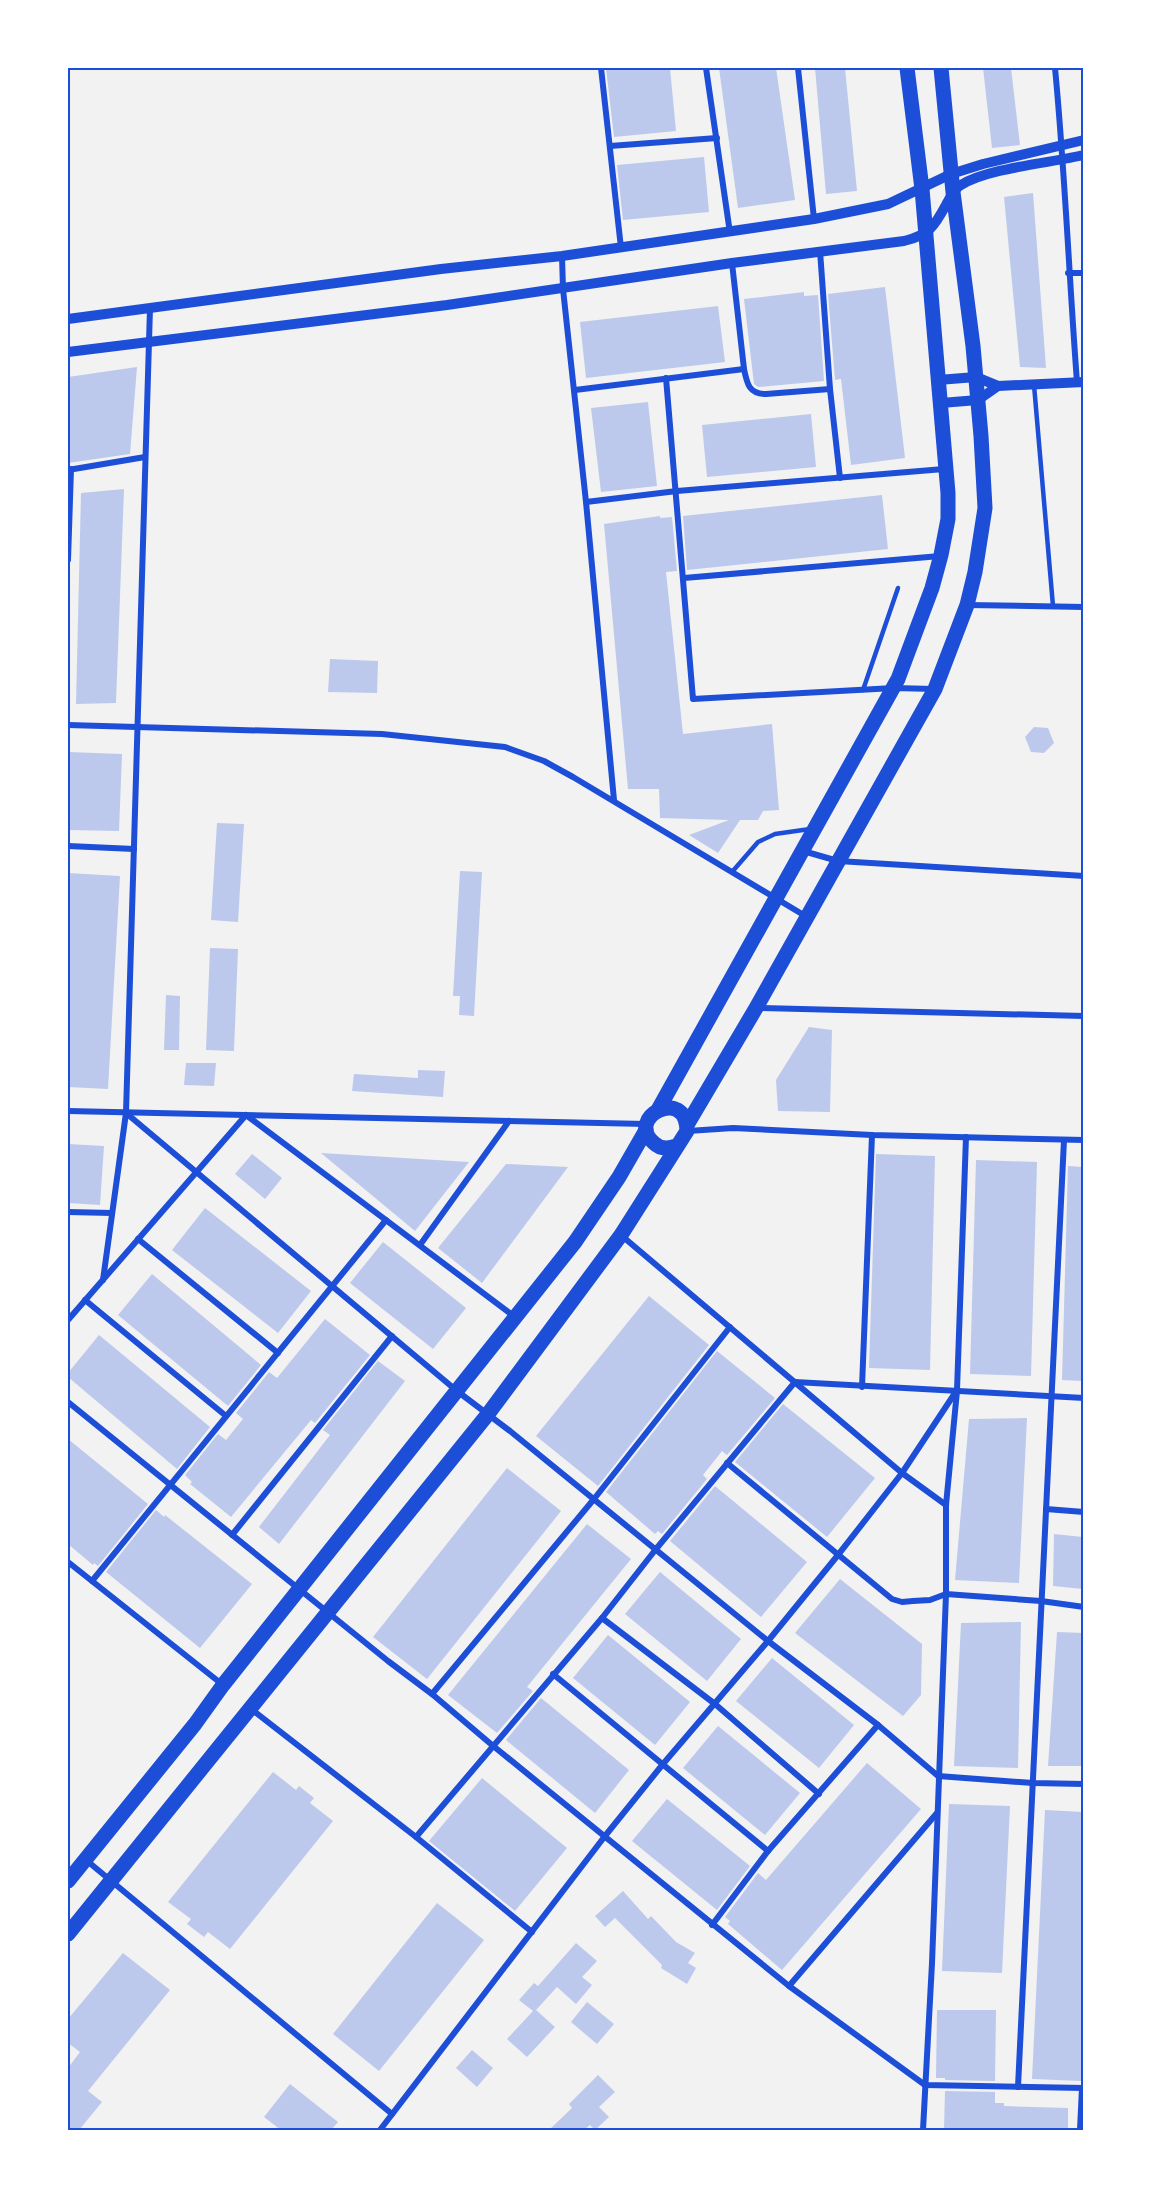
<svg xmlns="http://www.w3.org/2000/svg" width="1151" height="2198" font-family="Poppins,sans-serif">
  <rect width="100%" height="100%" fill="#f2f2f2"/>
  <g fill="#bdc9ec">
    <path d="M606,68H670L676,131L614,137Z"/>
    <path d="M719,68H776L795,200L738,208Z"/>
    <path d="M815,68H845L857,191L826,194Z"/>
    <path d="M983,68H1011L1020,145L992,148Z"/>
    <path d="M704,157L709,212L623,220L617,165Z"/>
    <path d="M1033,193L1046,368L1020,367L1004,197Z"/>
    <path d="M885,287L905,458L851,465L841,379L835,380L828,294Z"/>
    <path d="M804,292V296L818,295L824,381L758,387L754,384L744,299Z"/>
    <path d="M718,306L725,362L586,378L580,322Z"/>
    <path d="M137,367L130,454L68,463V377Z"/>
    <path d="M648,402L657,486L601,492L591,408Z"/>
    <path d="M811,414L816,467L707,477L702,425Z"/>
    <path d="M124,489L116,703L76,704L81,493Z"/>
    <path d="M882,495L888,549L687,570L683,516Z"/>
    <path d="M660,516V518L672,517L677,571L666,572L683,734L772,724L779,810L763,811L758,820H740L718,853L689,835L729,820L660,818L659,789H628L604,524Z"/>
    <path d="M330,659L378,661L377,693L328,692Z"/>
    <path d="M1034,727L1048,728L1054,743L1044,753L1031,752L1025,737Z"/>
    <path d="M68,752L122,754L119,831L68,830Z"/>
    <path d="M217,823L244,824L238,922L211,920Z"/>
    <path d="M460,871L482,872L474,1016L459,1015L460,996H453Z"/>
    <path d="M68,873L120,876L108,1089L68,1087Z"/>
    <path d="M210,948L238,949L234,1051L206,1050Z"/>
    <path d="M166,995L180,996L179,1050H164Z"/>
    <path d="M809,1027L832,1030L830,1112L778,1111L776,1080Z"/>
    <path d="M186,1063H216L214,1086L184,1085Z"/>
    <path d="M418,1070L445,1071L443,1097L352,1091L354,1074L418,1078Z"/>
    <path d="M68,1144L104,1146L100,1205L68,1203Z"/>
    <path d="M321,1153L469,1162L415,1231Z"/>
    <path d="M252,1154L282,1178L265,1199L235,1174Z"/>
    <path d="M876,1154L935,1156L930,1370L869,1368Z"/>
    <path d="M976,1160L1037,1162L1031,1376L970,1374Z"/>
    <path d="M506,1164L568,1167L482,1283L438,1248Z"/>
    <path d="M1068,1166L1083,1167V1381L1062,1380Z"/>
    <path d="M205,1208L311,1291L278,1333L172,1250Z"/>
    <path d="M383,1242L466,1308L433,1349L350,1283Z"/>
    <path d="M152,1274L261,1365L228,1406L118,1315Z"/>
    <path d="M649,1296L709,1345L598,1486L536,1436Z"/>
    <path d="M325,1319L370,1355L315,1423L311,1420L231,1517L190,1484L192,1482L185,1475L218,1434L226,1440L243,1419L236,1413L269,1372L277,1378Z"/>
    <path d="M99,1335L210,1427L177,1469L68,1377V1373Z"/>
    <path d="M717,1351L775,1398L727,1455L722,1451L703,1475L707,1479L662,1534L658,1531L655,1534L606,1492Z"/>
    <path d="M378,1361L405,1381L279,1544L259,1527L330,1435L323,1430Z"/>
    <path d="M783,1404L875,1478L827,1537L735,1462Z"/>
    <path d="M1027,1418L1019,1583L955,1580L969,1419Z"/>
    <path d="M68,1439L148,1504L98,1566L94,1563L93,1565L68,1544Z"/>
    <path d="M507,1468L561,1511L427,1679L373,1637Z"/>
    <path d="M715,1486L807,1562L761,1617L670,1541Z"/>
    <path d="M156,1510L164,1517L165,1515L252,1584L200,1648L106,1572Z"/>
    <path d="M587,1524L631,1559L527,1687L533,1691L497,1733L448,1695Z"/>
    <path d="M1054,1534L1083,1537V1589L1053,1586Z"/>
    <path d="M660,1572L741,1639L707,1681L625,1614Z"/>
    <path d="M840,1579L922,1644L921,1695L903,1716L795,1633Z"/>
    <path d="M1021,1622L1018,1768L954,1766L961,1623Z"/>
    <path d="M1057,1632L1083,1633V1766H1048Z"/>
    <path d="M608,1635L690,1702L655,1745L573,1678Z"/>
    <path d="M772,1658L854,1725L819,1768L736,1701Z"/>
    <path d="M541,1698L629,1770L595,1813L506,1740Z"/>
    <path d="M718,1726L800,1793L765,1835L683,1768Z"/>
    <path d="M867,1763L921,1809L782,1970L728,1924L730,1921L725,1917L758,1873L766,1880Z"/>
    <path d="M273,1772L296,1790L299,1786L314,1798L310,1803L333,1821L230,1949L208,1932L204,1937L187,1924L191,1919L168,1902Z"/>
    <path d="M482,1778L567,1848L515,1911L429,1841Z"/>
    <path d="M667,1799L750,1866L717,1910L632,1841Z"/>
    <path d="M949,1804L1010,1806L1002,1973L942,1971Z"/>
    <path d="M1045,1810L1083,1812V2034L1081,2081L1032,2079Z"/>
    <path d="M623,1891L648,1919L651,1916L676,1942L695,1953L688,1963L696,1968L687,1984L661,1968L662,1965L615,1918L605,1927L595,1916Z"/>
    <path d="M437,1903L484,1940L379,2071L333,2034Z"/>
    <path d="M576,1943L597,1961L582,1977L592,1985L576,2004L557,1987L536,2010L555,2027L527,2057L507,2039L533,2011L519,2000L534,1983L538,1986Z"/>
    <path d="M123,1953L170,1990L88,2091L102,2102L79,2130H72L68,2127V2068L80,2052L68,2043V2019Z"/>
    <path d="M587,2002L614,2024L597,2044L571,2022Z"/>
    <path d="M937,2010H996L995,2081L945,2080V2078H936Z"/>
    <path d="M472,2050L493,2068L477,2087L456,2068Z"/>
    <path d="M598,2075L615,2092L599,2107L609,2117L595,2130L590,2125L584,2130H549L572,2108L569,2104Z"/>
    <path d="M290,2084L338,2122L331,2130H281L264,2117Z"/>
    <path d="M945,2091L995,2092V2103H1004V2106L1068,2108V2130H944Z"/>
  </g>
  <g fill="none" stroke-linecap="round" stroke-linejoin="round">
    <g stroke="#1d4ed8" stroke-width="4.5">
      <path d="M1034,385L1053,606"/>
      <path d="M863,690L898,588"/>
      <path d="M732,872L758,842L775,834L810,829"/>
    </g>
    <g stroke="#1d4ed8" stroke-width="6">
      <path d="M601,68L621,248"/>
      <path d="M706,68L730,233"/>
      <path d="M798,68L814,219"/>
      <path d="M1055,68C1065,172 1069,277 1077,382"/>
      <path d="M610,146L717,138"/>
      <path d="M820,251L830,389L840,478"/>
      <path d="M562,256L563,289L586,502L614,800"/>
      <path d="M732,263L744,369C747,384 749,394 766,394L830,389"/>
      <path d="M1068,273H1084"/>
      <path d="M666,378L693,699L894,688L934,689"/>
      <path d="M575,390L744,369"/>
      <path d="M68,470L145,457"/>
      <path d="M586,502L677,491L944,469"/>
      <path d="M68,560L71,469"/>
      <path d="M684,578L940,556"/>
      <path d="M967,605L1084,607"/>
      <path d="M68,725L382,734L505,747L544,761L573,777L807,917"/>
      <path d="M68,846L134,849"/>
      <path d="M803,851L838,861L1084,876"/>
      <path d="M757,1008L1084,1016"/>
      <path d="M68,1111L646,1124"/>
      <path d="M126,1113L457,1391L510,1431L768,1641L878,1725L938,1776L1033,1783L1084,1784"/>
      <path d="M688,1131L733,1128L872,1135L1084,1140"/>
      <path d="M68,1212L112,1213"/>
      <path d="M622,1236L902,1473L946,1505"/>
      <path d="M138,1239L278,1353"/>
      <path d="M420,1245L509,1121"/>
      <path d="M103,1280L126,1113L150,308"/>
      <path d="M85,1300L226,1416"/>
      <path d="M68,1320L246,1115L515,1317"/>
      <path d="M795,1382L1084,1398"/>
      <path d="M862,1387L872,1135"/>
      <path d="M68,1402L388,1661L432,1694L492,1745L789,1986L925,2085L1084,2088"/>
      <path d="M727,1463L892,1599L902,1602L913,1601L930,1600L946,1594L1041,1601L1084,1607"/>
      <path d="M1046,1509L1084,1512"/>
      <path d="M232,1535L392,1336"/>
      <path d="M68,1562L223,1685"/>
      <path d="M92,1581L386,1220"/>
      <path d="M602,1618L715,1704L819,1794"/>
      <path d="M553,1674L768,1851"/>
      <path d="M432,1694L594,1499L730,1327"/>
      <path d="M251,1709L416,1837L532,1932"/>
      <path d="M416,1837L602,1618L656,1549L795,1382"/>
      <path d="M86,1860L392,2114"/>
      <path d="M712,1925L768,1851L878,1725"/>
      <path d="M789,1986L937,1813"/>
      <path d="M1018,2087L1064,1140"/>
      <path d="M380,2130L605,1836L663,1764L768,1641L838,1555L902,1473L957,1390L966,1137"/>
      <path d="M923,2130L932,1963L946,1594V1505L957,1391"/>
      <path d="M1080,2130L1082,2088"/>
    </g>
    <g stroke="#1d4ed8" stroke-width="10">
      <path d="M68,319L441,269L562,256L814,219L888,204L951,174L983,164L1084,140"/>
      <path d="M68,352L447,305L732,263L904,241C930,235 935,225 947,203C951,196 954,189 961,185C988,168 1050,163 1084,155"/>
      <path d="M938,380L976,377L998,386L1084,382"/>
      <path d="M941,403L978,400L998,386"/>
    </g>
    <g stroke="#1d4ed8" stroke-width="15">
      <path d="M658,1110L898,679L932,588L941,555L948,519V493L922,189L907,68"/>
      <path d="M687,1125L756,1008L935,689L967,605L975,572L985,508L981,436L973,346L953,192L941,68"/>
      <path d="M68,1881L195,1724L223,1685L575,1242L619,1177L646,1130"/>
      <path d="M68,1934L488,1414L621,1235L687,1131C686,1085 624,1118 654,1143C660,1149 668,1149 676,1146"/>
    </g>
  </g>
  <rect width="1151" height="2198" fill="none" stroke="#ffffff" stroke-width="138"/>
  <rect x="69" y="69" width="1013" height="2060" fill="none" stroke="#1d4ed8" stroke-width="2"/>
</svg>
